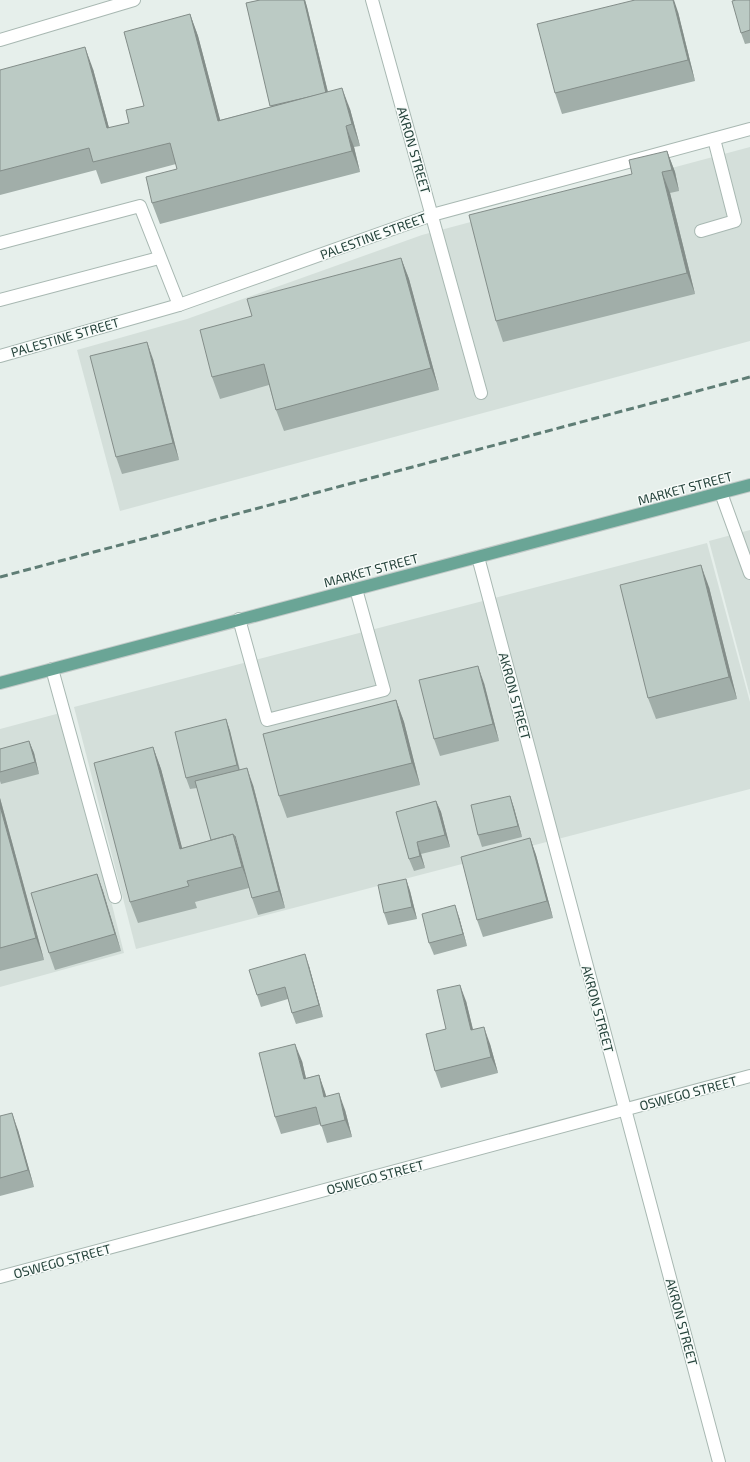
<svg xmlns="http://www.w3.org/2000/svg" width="750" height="1462" font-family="'Exo 2',sans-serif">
  <rect width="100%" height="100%" fill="#e6efeb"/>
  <g fill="#d4dfda">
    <path d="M750,147V341L120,511L77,350L187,319L422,235Z"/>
    <path d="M750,530V696L709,541Z"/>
    <path d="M707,543L750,702V789L136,949L74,707Z"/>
    <path d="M64,712L124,953L0,987V729Z"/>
  </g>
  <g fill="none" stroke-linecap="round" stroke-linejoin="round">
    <g stroke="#a8b8b2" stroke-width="14">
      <g id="minor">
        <path d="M372,0L481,393"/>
        <path d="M0,40L134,0"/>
        <path d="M701,231L735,221L714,139"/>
        <path d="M0,243L140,206L179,305"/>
        <path d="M0,300L159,258"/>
        <path d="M0,356L179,305L432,215L750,129"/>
        <path d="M721,493L750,573"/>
        <path d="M478,557L719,1462"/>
        <path d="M239,619L267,720L384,690L356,589"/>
        <path d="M52,669L115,897"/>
        <path d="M0,1277L750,1076"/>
      </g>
    </g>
    <g stroke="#c2cac8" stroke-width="14">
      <path id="major" d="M0,683L750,485"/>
    </g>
    <use href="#minor" stroke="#fff" stroke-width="12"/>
    <use href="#major" stroke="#6aa596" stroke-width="12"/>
    <path stroke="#5f7d75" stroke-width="3" stroke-dasharray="8 4" stroke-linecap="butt" d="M0,577L750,377"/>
  </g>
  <g fill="#a1aea9">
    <path d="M260,0H305L307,7L328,92L350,109L360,146L354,147L360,172L160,224L152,203L177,169L176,164L101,184L96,170L0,195V70L93,69L109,128L129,123L144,106L190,14L198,36L220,120L271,107L246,3Z"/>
    <path d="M750,0V43L745,44L741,33Z"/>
    <path d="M678,12L695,81L562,114L555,93Z"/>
    <path d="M667,151L675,172L679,191L670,193L695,294L503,342L496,321L632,174Z"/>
    <path d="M401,258L409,279L439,390L284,431L276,410L269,385L220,399L212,377L252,316Z"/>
    <path d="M153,359L179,460L122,474L116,457Z"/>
    <path d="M709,587L737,699L656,719L648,698Z"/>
    <path d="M484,683L499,741L440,756L434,739Z"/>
    <path d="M396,700L404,722L420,785L287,818L279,796Z"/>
    <path d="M226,719L230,731L240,770L253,785L285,908L258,915L252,898L249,888L195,902L197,908L138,923L130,902L153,747L161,769L182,848L211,840L197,788L190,789L186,778Z"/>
    <path d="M29,741L34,753L39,774L1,784L0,781V749Z"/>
    <path d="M510,796L514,808L522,837L482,847L478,835Z"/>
    <path d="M0,798L44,960L0,971Z"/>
    <path d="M436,801L441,812L450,847L421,854L425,868L414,871L409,859L396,812Z"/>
    <path d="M530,838L536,855L553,918L483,937L477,920Z"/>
    <path d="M97,874L103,891L121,951L55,970L49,953Z"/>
    <path d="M406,879L410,891L417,919L388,925L384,913Z"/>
    <path d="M459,917L467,946L434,955L429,943Z"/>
    <path d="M309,966L323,1017L296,1024L292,1013L288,999L261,1007L257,995Z"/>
    <path d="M466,1001L473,1029L490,1044L498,1073L441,1088L435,1071L446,1029Z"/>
    <path d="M302,1061L306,1078L319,1075L326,1096L345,1110L352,1137L327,1143L321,1124L281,1134L275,1117Z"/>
    <path d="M0,1116L18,1130L34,1187L0,1196Z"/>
  </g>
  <g fill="#838d89">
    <path d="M304,0H305L307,7L332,109L326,93Z"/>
    <path d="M673,0H674L678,12L695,81L688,60Z"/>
    <path d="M190,14L198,36L226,142L218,121Z"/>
    <path d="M85,47L93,69L115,150L107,128Z"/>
    <path d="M342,88L350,109L360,146L352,124Z"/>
    <path d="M346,126L354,147L360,172L352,151Z"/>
    <path d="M667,151L675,172L679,191L672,170Z"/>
    <path d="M662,172L670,193L695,294L687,273Z"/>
    <path d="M401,258L409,279L439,390L431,368Z"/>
    <path d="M147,342L153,359L179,460L173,443Z"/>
    <path d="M701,565L709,587L737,699L729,677Z"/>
    <path d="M478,666L484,683L499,741L493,724Z"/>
    <path d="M396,700L404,722L420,785L412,763Z"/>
    <path d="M226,719L230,731L241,777L237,765Z"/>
    <path d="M29,741L34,753L39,774L35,762Z"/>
    <path d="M153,747L161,769L188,870L180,849Z"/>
    <path d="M247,768L253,785L285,908L279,891Z"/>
    <path d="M510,796L514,808L522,837L518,826Z"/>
    <path d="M0,798L44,960L36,938L0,806Z"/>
    <path d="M436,801L441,812L450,847L445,835Z"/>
    <path d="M233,834L241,856L250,888L242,867Z"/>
    <path d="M530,838L536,855L553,918L547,901Z"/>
    <path d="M417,842L421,854L425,868L420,856Z"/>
    <path d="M97,874L103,891L121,951L115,934Z"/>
    <path d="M406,879L410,891L417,919L412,907Z"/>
    <path d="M455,905L459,917L467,946L463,934Z"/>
    <path d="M305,954L309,966L323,1017L319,1005Z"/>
    <path d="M460,985L466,1001L477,1047L471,1030Z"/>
    <path d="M484,1027L490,1044L498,1073L491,1057Z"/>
    <path d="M295,1044L302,1061L310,1096L304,1079Z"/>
    <path d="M319,1075L325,1092L331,1114L324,1097Z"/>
    <path d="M339,1093L345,1110L352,1137L345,1120Z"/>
    <path d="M12,1113L18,1130L34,1187L28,1170Z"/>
  </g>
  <g fill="#bbcac4" stroke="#838d89">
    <path d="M260,0H304L326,93L270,106L246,3Z"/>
    <path d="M635,0H673L688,60L555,93L537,24Z"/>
    <path d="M736,0H750V30L741,33L732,1Z"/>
    <path d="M190,14L218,121L342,88L352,124L346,126L352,151L152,203L146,177L177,169L170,143L93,162L89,148L0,171V70L85,47L107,128L129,123L126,110L144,106L124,32Z"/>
    <path d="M667,151L672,170L662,172L687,273L496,321L469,215L632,174L629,160Z"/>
    <path d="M401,258L431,368L276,410L264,364L212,377L200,330L252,316L247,299Z"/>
    <path d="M147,342L173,443L116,457L90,356Z"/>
    <path d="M701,565L729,677L648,698L620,585Z"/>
    <path d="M478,666L493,724L434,739L419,680Z"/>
    <path d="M396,700L412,763L279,796L263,734Z"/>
    <path d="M226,719L237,765L186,778L175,732Z"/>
    <path d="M29,741L35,762L0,772V749Z"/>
    <path d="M153,747L180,849L233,834L242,867L187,881L189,886L130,902L94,763Z"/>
    <path d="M247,768L279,891L252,898L235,836H234L233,834L211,840L195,781Z"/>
    <path d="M510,796L518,826L478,835L471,805Z"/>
    <path d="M436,801L445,835L417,842L420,856L409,859L396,812Z"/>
    <path d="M0,806L36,938L0,948Z"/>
    <path d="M530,838L547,901L477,920L461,857Z"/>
    <path d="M97,874L115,934L49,953L31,893Z"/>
    <path d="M406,879L412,907L384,913L378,885Z"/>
    <path d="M455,905L463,934L429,943L422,914Z"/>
    <path d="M305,954L319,1005L292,1013L285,987L257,995L249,970Z"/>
    <path d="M460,985L471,1030L484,1027L491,1057L435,1071L426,1034L446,1029L437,990Z"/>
    <path d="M295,1044L304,1079L319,1075L324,1097L339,1093L345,1120L321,1126L316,1107L275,1117L259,1053Z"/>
    <path d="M12,1113L28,1170L0,1178V1116Z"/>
  </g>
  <g text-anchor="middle" stroke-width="3" stroke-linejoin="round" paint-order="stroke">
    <g font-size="13" fill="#24423a" stroke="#f7fbf9">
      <text transform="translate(414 150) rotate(74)" y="5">AKRON STREET</text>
      <text transform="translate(373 236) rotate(-20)" y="5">PALESTINE STREET</text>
      <text transform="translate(65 337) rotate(-16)" y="5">PALESTINE STREET</text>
      <text transform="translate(685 488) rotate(-15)" y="5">MARKET STREET</text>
      <text transform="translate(371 570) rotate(-15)" y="5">MARKET STREET</text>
      <text transform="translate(515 696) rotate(75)" y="5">AKRON STREET</text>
      <text transform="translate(598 1009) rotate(75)" y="5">AKRON STREET</text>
      <text transform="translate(688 1093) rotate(-15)" y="5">OSWEGO STREET</text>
      <text transform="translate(375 1177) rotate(-15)" y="5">OSWEGO STREET</text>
      <text transform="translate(62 1261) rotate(-15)" y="5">OSWEGO STREET</text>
      <text transform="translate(682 1322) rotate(75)" y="5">AKRON STREET</text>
    </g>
  </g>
</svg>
